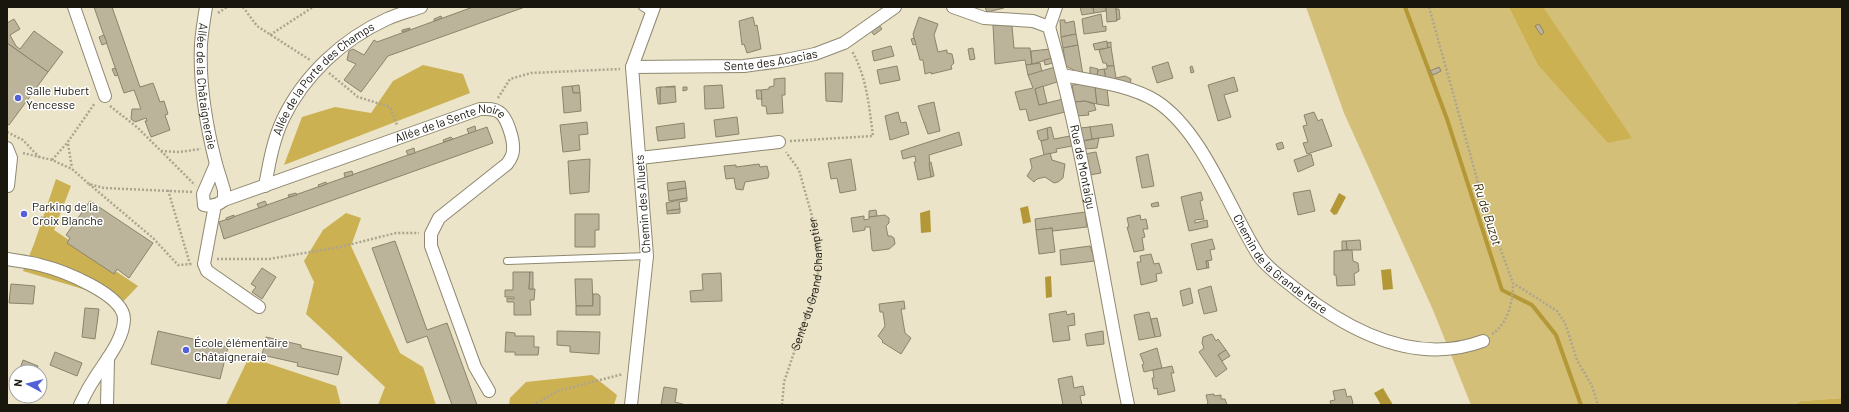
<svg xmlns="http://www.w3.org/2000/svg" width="1849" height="412" font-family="Barlow,sans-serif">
  <rect width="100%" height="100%" fill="#ebe4c9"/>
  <path fill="#d4bf79" d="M1306,7H1842V398L1801,401L1794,405H1471L1433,310L1344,113Z"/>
  <g fill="#ccb152">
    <path d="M1509,7H1543L1632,138L1608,143L1538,65Z"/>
    <path d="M423,65L463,74L470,93L284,165L302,117L335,107L371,113L393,81Z"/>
    <path d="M56,179L71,186L54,230L138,286L117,308L96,293L23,271L34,244Z"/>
    <path d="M346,213L361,218L351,246L400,353L423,367L436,405H378L385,387L306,314L314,282L304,261L323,230Z"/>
    <path d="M249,357L336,386L341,405H226Z"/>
    <path d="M592,375L617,395L614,405H509L510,398L526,382Z"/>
    <path d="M1842,398V405H1794L1801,401Z"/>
  </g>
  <g fill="#b49837">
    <path d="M1339,193L1346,197L1337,214L1334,215L1330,211Z"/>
    <path d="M1028,206L1031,222L1023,224L1020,208Z"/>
    <path d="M930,210L931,232L921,233L920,213Z"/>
    <path d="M1391,269L1393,289L1383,290L1381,270Z"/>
    <path d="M1051,276L1052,297L1046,298L1045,277Z"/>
    <path d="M1383,388L1393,405H1381L1374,393Z"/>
  </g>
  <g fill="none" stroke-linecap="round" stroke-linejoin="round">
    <path stroke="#b49837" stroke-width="4" d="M1405,7L1447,119L1502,290L1532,305L1556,335L1581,405"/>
  </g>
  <g fill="#bbb49b" stroke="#8b846c">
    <path d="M94,7H112L140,87L153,83L160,102L164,101L168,114L165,115L170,130L151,137L145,121H147L146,118L135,122L131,119L132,109H141L134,90L124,93Z"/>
    <path d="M473,7H525L388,56L361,92L344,80L356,64L347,60L349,51L353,49L364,55L374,40L377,42Z"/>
    <path d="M985,7H1003L1004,8L987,12Z"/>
    <path d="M1080,7H1093L1094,13L1082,15Z"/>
    <path d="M1093,7H1106V11L1094,13Z"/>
    <path d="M1106,7H1116L1117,21L1107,22Z"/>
    <path d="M1116,9H1119L1120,19L1117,20Z"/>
    <path d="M1101,14L1103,27L1106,26V31L1084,34L1082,19Z"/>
    <path d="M441,16L442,18L434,21V19Z"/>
    <path d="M753,17L755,26L757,25L761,49L747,53L744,44L742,45L739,21Z"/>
    <path d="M919,17L938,24L934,35L938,52L947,50V53L952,54L954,63L951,66L952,69L931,74V72L925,74L923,60H920L913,34Z"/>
    <path d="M14,19L20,29L10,35L16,46L20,49L34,31L63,52L48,72L7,43V23Z"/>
    <path d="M1060,20H1065V23L1074,21L1076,34L1061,37Z"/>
    <path d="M1539,24L1544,32L1541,35L1535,26Z"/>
    <path d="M879,25L882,29L874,35L871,31Z"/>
    <path d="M993,25L1012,26L1014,48H1030L1032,64L1026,65L1025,60L995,64Z"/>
    <path d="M410,28V29L402,32V30Z"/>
    <path d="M1076,34L1078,45L1063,48L1061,37Z"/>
    <path d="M104,35L107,43L102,45L99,37Z"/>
    <path d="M914,38L916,44L913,45L911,39Z"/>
    <path d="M1107,41L1108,48L1095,50L1093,44Z"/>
    <path d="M1111,42V47L1108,48L1107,43Z"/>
    <path d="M7,43L48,72L9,125L7,124Z"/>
    <path d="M1078,45L1083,75L1066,66L1063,48Z"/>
    <path d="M891,46L894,56L874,61L872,51Z"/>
    <path d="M1111,47L1114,66H1107L1106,63H1103L1099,50Z"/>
    <path d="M973,48L975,59L970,60L968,49Z"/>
    <path d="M1051,49L1054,58L1032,64L1031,51Z"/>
    <path d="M1052,58L1053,63L1045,65L1044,60Z"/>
    <path d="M1168,62L1173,78L1157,83L1152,67Z"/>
    <path d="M1040,63L1042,72L1028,75L1026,65Z"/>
    <path d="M897,66L900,80L880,84L877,70Z"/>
    <path d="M1107,66H1114L1116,78L1125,76L1131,79L1130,86L1106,79L1104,69H1107Z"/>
    <path d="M1192,66L1194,72L1191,73L1190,67Z"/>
    <path d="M1055,67L1060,81L1035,89L1039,105L1063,99L1065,112L1029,121L1026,109L1020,110L1015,92L1033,88L1028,75Z"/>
    <path d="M1090,67L1098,69L1097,76L1090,75Z"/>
    <path d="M1439,67L1441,71L1433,75L1430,71Z"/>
    <path d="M115,68L118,75L115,76L112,69Z"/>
    <path d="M1104,69L1106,79L1097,77L1098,70Z"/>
    <path d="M825,73H843L842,102L826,101Z"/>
    <path d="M1234,77L1238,91L1224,95L1231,117L1218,121L1208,85Z"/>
    <path d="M785,78V95H782L783,113L767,114L766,106H762L761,90L769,89V87L774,86V79Z"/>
    <path d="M1083,84L1095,87L1097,104L1085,101L1075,102L1072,85Z"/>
    <path d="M579,85L580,93H573L572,86Z"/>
    <path d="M722,85L724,108L705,109L704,86Z"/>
    <path d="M572,86L573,93H580L581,111L564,113L562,87Z"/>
    <path d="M675,86V87L666,88L665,87Z"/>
    <path d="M1043,86L1047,103L1039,105L1035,89Z"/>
    <path d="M660,87H675L676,102L660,104Z"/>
    <path d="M660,87V104H658L656,88Z"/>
    <path d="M683,87H687V90L683,91Z"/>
    <path d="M1095,87L1107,89L1109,106L1097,104Z"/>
    <path d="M756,90H761L762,99H757Z"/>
    <path d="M1085,101L1094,104L1096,110L1088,112L1089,115L1077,116L1075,102Z"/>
    <path d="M934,102L940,131L928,134L918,106Z"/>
    <path d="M898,112L901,123L906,122L909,134L890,140L885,116Z"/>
    <path d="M1314,112L1318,121L1322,119L1332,146L1307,154L1303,143L1308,142L1303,126L1307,125L1304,115Z"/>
    <path d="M737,117L739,134L716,137L714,120Z"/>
    <path d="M587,122L588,134L579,135L580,150L563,152L560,125Z"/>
    <path d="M684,123L685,138L658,141L656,127Z"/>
    <path d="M1112,124L1114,136L1092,139L1089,127Z"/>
    <path d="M475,126L476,131L469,134L467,129Z"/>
    <path d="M487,127L493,143L224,239L219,222Z"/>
    <path d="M1051,127L1054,139L1070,136L1072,146L1056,149L1057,152L1044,155L1041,141L1048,139L1047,128Z"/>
    <path d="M1090,127L1092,139L1081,141L1080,128Z"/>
    <path d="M1047,128L1048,139L1041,141L1039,139L1037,131Z"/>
    <path d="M959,132L962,145L929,155L931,177L918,180L914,162H916L915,156L903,159L901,151Z"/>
    <path d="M451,137L453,139L444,142L443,140Z"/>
    <path d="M1099,138L1097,148L1085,149L1084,141Z"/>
    <path d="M1282,142L1284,148L1278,150L1276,144Z"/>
    <path d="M414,148L415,153L408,155L406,151Z"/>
    <path d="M1096,152L1101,173L1090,175L1085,154Z"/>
    <path d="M1050,153L1052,160L1065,164L1063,178L1058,182L1054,183L1045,177L1037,179L1034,182L1027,176L1032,168L1030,159Z"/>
    <path d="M1148,154L1154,186L1142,188L1136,157Z"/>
    <path d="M1311,154L1314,165L1298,172L1294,160Z"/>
    <path d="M590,159L589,192L570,194L568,161Z"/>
    <path d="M851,159L856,190L840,193L837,178L831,179L828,163Z"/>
    <path d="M931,162L934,176L931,177L929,163Z"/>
    <path d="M759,164L760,167L767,166L769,174L768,178L745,182L743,190L736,189L734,178L726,179L724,166L736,165V167Z"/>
    <path d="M352,171L353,175L345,177L344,173Z"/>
    <path d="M685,181L686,188L668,191L667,183Z"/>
    <path d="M326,182L327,184L319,187L318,185Z"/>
    <path d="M686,188L687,198L669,201L668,191Z"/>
    <path d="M1310,190L1315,211L1298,215L1293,193Z"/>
    <path d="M1201,192L1203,200L1200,201L1204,219L1195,220V223L1207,220L1208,227L1189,231L1181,197Z"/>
    <path d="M296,193L297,195L289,197L288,195Z"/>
    <path d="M687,198V201L679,202L680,209L667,211L666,203Z"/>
    <path d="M90,201L153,243L129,278L117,269L114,274L67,243L70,238L66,235Z"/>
    <path d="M265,201L267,205L259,208L257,204Z"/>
    <path d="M1158,202L1159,206L1152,207L1151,204Z"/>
    <path d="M680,209V213L667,214V211Z"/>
    <path d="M876,210L877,216L869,217V211Z"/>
    <path d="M1085,212L1087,227L1053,231L1052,228L1036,230L1035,219Z"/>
    <path d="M575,214H599V230H595V247H575Z"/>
    <path d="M234,215V217L227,220L226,218Z"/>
    <path d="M885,215L889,218V223L886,226L888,236H891L894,238L895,244L889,249L873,251L872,250L870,227H865V230L853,232L851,218L864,216V220L869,219V217Z"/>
    <path d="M1140,215L1141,220L1146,219L1148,229H1143L1145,237L1142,238L1144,250L1134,252L1127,227H1129L1127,218Z"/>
    <path d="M41,217L46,218L45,222L40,221Z"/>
    <path d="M1052,228L1055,252L1039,254L1036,230Z"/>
    <path d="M1212,239L1215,249L1210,250L1212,260L1206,261L1207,268L1197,270L1191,244Z"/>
    <path d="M1360,240L1361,250H1347L1346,241Z"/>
    <path d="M395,241L427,330L447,323L477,405H452L427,336L407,343L372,248Z"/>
    <path d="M1342,241H1346L1347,250H1342Z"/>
    <path d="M1090,246L1095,261L1061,265L1060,250Z"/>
    <path d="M1352,250L1353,261L1358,263L1359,271L1354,274L1355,285L1337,286L1336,275H1334V251Z"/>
    <path d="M1151,254L1154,264L1159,263L1162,273L1156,274L1157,281L1141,285L1137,262H1141L1140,256Z"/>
    <path d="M1206,261H1208L1209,268H1207Z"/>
    <path d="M262,268L276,277L262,299L252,292L256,287L251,284Z"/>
    <path d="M513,272H530L529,289H535L534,300H530L531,315H514V302H507V298L514,299V297H505V290H513Z"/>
    <path d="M530,272H533V289H529Z"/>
    <path d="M721,273L722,301L691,302L690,291L703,290L702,274Z"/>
    <path d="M575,279H592L593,306H576Z"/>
    <path d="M11,284L35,286L33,304L9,303Z"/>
    <path d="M1211,286L1217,311L1204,314L1198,290Z"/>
    <path d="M1190,288L1193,303L1183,306L1180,291Z"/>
    <path d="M593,294H598L600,296V315H576V306H593Z"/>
    <path d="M904,301L905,309H901L905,333L911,338L901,354L882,342L883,341L878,336L885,326L883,312H880L879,304Z"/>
    <path d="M85,308L99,309L95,339L82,337Z"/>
    <path d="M1066,311L1067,315L1074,313L1075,325L1068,326L1070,340L1053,342L1049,314Z"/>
    <path d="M1149,312L1155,337L1139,340L1134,315Z"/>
    <path d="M1157,318L1161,336L1155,337L1151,319Z"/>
    <path d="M158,331L228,347L220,379L151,364Z"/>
    <path d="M557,331L600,332L599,354L570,352V346L557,345Z"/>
    <path d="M1103,331L1104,344L1087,346L1085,334Z"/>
    <path d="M506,332L515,333V336H534V347H539L538,355H515V352H505Z"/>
    <path d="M1212,334L1216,341L1218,339L1226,350L1218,355L1227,369L1216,377L1199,352L1204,348L1202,343L1203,337Z"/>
    <path d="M266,337L301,345V348L342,357L338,375L297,366L298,363L262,355Z"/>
    <path d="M1157,348L1162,368L1144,372L1142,365L1144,364L1140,354Z"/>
    <path d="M1226,350L1230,356L1222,361L1218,355Z"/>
    <path d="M55,352L82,363L77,376L50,365Z"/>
    <path d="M23,360L38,366L36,372H19Z"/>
    <path d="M1172,366L1174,373H1171L1175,391L1158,395L1157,388L1154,389L1152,378H1154L1153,370Z"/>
    <path d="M1072,376L1074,388L1083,386L1085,395L1080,396L1082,405H1063L1058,379Z"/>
    <path d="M664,387L677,389L675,402L686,405H661Z"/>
    <path d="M1345,389L1347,397L1351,396L1353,403L1351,405H1331L1330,401L1335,400L1333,391Z"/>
    <path d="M1214,394V396L1221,395V399H1225L1227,405H1206L1208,403L1206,395Z"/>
  </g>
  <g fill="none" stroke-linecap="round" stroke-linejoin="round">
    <g stroke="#8f8870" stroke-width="8">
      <g id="service">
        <path d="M642,7L651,13"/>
        <path d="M507,261L647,256"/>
      </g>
    </g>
    <g stroke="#8f8870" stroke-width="14">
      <g id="minor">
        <path d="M74,7L105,96"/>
        <path id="s2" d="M206,7C204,19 202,32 201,44C199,85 206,125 216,164"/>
        <path d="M953,7L984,18L1033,21L1049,27"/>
        <path id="s3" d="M1049,27C1085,151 1102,279 1128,405"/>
        <path d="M1049,27L1056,7"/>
        <path id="s4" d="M632,67L744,66L781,61L815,54L844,43L895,7"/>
        <path id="s5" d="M1063,75C1093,81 1130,85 1156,101C1203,131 1230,211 1259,256C1268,269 1285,280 1297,290C1350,332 1416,366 1483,341"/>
        <path d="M7,148L11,158L8,186"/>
        <path d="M640,158L779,142"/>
        <path d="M216,164L224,190V200C218,205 212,207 204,205L203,194Z"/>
        <path id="s6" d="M265,186C269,164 273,140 283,119C304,75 343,39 387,19C398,14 410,11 421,7"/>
        <path id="s7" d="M224,200L480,109C487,109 493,108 499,112C507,117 514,140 513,150C513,155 510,160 507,164L439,218L431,234V246L475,367L489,391"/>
        <path d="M215,205L204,264L207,271L259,307"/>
        <path d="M7,259C18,261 29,262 40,265C61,270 124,294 124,319C124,340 103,364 93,381C88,388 84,397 80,405"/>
        <path d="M107,405L108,358"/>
        <path d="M631,405L647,256L632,67L654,7"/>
      </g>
    </g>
    <g stroke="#aba590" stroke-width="2.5" stroke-dasharray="2 2" stroke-linecap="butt">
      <path d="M243,7L257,26L310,60"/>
      <path d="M1429,7L1484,204L1513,283L1557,311L1565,323L1577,360L1592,386L1598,405"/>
      <path d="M218,13L227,7"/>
      <path d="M270,35L313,7"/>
      <path d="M329,73L358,97L390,107L397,125"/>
      <path d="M498,98L510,79L531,73L620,69"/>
      <path d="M110,106L138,128L195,185"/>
      <path d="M7,132L23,140L39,157"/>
      <path d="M790,141L873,136C869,106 867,78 852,51"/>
      <path d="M68,144L72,168"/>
      <path d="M161,151L179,152L201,149"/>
      <path d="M23,153L52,160L72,169L89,184L104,188L193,192"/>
      <path d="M52,160L67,143L95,103"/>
      <path d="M89,184L153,238L178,265L193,264"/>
      <path d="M168,190L190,264"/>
      <path d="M217,259H269L340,247L396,233H419"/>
      <path d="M1492,334C1508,324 1513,301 1513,284"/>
      <path d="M533,405L558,391L623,374"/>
      <path id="s1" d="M782,405L784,382L814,294L818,273V251L812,216L799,170L786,152"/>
    </g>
    <use href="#service" stroke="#fff" stroke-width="6"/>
    <use href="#minor" stroke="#fff" stroke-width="12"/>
  </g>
  <g fill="#5261d7" stroke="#fff" stroke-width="1.5">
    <circle cx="18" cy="98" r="4"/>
    <circle cx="24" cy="214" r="4"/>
    <circle cx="186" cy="350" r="4"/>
  </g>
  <g text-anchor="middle" stroke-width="3" stroke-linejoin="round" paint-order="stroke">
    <g font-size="12" fill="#19160d" stroke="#fff">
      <text dy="4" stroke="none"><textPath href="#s4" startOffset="139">Sente des Acacias</textPath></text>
      <text dy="4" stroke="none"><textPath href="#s6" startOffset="127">Allée de la Porte des Champs</textPath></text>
      <text dy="4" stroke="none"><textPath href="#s2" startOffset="80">Allée de la Châtaigneraie</textPath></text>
      <text dy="4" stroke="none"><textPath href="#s7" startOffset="240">Allée de la Sente Noire</textPath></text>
      <text dy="4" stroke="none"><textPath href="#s3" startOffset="144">Rue de Montaigu</textPath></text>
      <text transform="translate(643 204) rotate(-94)" y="4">Chemin des Alluets</text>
      <text dy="4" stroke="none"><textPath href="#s5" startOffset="305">Chemin de la Grande Mare</textPath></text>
      <text dy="4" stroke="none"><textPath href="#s1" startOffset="125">Sente du Grand Champtier</textPath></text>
    </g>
    <g font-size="12" fill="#19160d" stroke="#fff" text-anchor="start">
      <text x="26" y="95">Salle Hubert<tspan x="26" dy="14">Yencesse</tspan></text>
      <text x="32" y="211">Parking de la<tspan x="32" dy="14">Croix Blanche</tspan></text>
      <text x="194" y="347">École élémentaire<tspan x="194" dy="14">Châtaigneraie</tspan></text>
    </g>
    <g font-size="13" font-style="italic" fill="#362a00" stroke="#fff">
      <text transform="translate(1488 214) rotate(72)" y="5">Ru de Buzot</text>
    </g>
  </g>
  <rect width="1849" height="412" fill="none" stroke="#19160d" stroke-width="16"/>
  <g transform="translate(28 384) rotate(277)"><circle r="19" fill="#ffffff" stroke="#a3a29e"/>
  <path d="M0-3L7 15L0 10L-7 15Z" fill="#5261d7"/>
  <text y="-6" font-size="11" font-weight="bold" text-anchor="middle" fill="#19160d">N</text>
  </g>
</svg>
